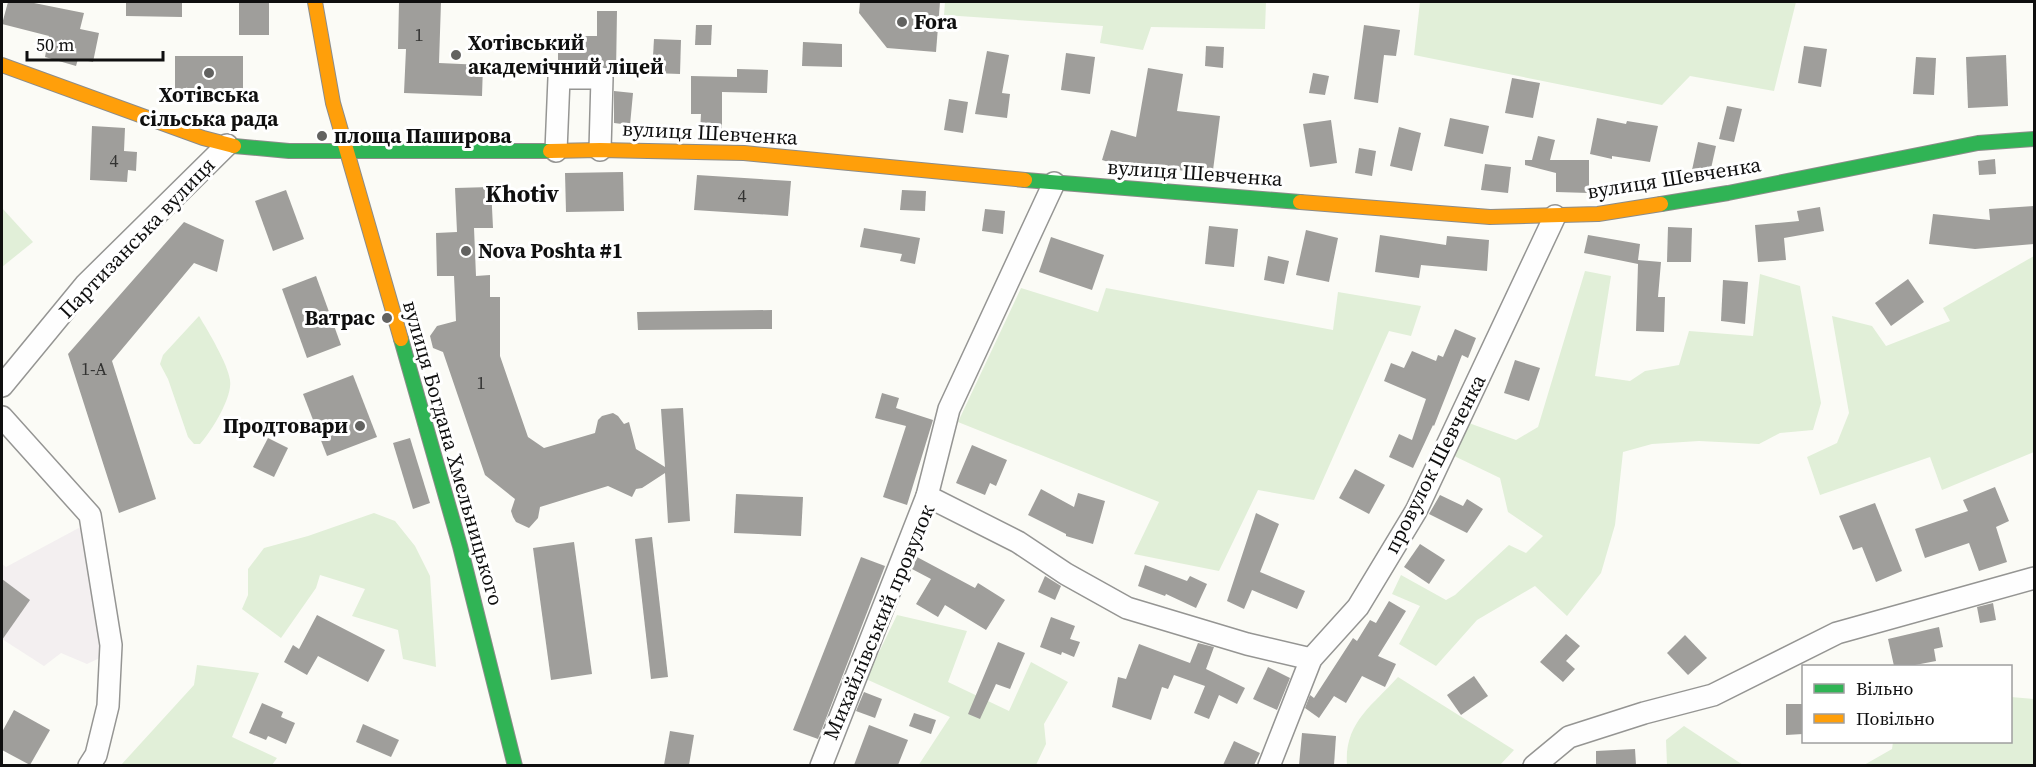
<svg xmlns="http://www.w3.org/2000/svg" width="2036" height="767" font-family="'Source Serif 4',serif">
  <rect width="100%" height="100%" fill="#fbfbf6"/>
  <path fill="#f3eff0" d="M88,523L106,655L87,664L61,653L44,666L2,639V564L6,567Z"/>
  <g fill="#e1efd8">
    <path d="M945,2H1266L1265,29L1151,27L1143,50L1100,43L1103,26L944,15Z"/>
    <path d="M1420,2H1796L1774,91L1690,76L1662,105L1414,55Z"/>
    <path d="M2,208L33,242L2,267Z"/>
    <path d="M2034,256V452L1942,490L1930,457L1820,495L1807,457L1837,443L1849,413L1832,316L1872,326L1886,346L1950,321L1943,308Z"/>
    <path d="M1585,271L1611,276L1595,376L1630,381L1645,371L1679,365L1689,331L1753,336L1760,274L1800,286L1821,403L1813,430L1780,433L1759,444L1699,441L1652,444L1623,452L1615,525L1601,573L1567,616L1535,586L1477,620L1436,666L1399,644L1420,606L1392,594L1401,575L1446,600L1455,595L1509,545L1526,553L1543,536L1508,512L1500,478L1450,454L1466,422L1516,440L1538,427Z"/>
    <path d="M1021,288L1098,312L1106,288L1333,330L1338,292L1421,306L1411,336L1389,331L1314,500L1258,490L1219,571L1134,554L1159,502L958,422Z"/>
    <path d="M199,316C208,331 228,364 230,380C233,397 211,432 200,444H194L188,437L168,379L160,364L163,355Z"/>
    <path d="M374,513L395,521L415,546L430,576L436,667L403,659L398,630L352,616L365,589L320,575L316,588L281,638L242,609L248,595V569L264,548L308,536Z"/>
    <path d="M897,615L967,631L948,682L1009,711L1031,662L1068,682L1044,724L1046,744L1036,765L918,766L950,717L866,679Z"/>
    <path d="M197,665L259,673L232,737L277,758L272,765H121L194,685Z"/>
    <path d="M1398,677L1514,750L1500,765H1347C1344,723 1372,706 1398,677Z"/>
    <path d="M2011,697L2034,699V765H1864L1892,749L1893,742H2010Z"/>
    <path d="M1684,726L1743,765H1667L1666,740Z"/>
  </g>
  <g fill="#9f9e9b">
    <path d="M8,2H29L84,13L80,29L99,33L93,62L78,59L76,66L45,57L49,36L2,24Z"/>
    <path d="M126,2H182V17L126,16Z"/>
    <rect x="239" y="2" width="30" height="33"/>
    <path d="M399,2H441L439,63L483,65L482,96L404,93L406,49H398Z"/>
    <path d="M860,2H940L936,52L887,48L859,13Z"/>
    <path d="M597,11H617L616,73L602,65H558V45H577V36H597Z"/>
    <path d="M696,25H712L711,45H695Z"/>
    <path d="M1364,25L1400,30L1396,56L1384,55L1378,103L1354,99Z"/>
    <path d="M654,39L681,40L680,74L652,73Z"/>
    <path d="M803,42L842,44V67L802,66Z"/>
    <path d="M1206,46L1224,47L1223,68L1205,66Z"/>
    <path d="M1804,46L1827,49L1821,87L1798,83Z"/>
    <path d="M987,51L1009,55L1002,93L1010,94L1007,118L975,114Z"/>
    <path d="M1066,53L1095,57L1090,94L1061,90Z"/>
    <path d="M2006,55L2008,106L1968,108L1966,57Z"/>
    <path d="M175,56H243V90H219V95H199V90H175Z"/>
    <path d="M1916,57L1936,58L1934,95L1913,94Z"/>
    <path d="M1148,68L1183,74L1177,111L1220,116L1212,178L1184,176L1185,171L1129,163L1128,168L1102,160L1111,130L1136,137Z"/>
    <path d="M737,69L768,70L767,93L722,92V131H700L701,114H691V76L737,77Z"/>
    <path d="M1313,73L1329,76L1325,95L1309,93Z"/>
    <path d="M1512,78L1540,83L1533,118L1505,113Z"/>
    <path d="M614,91L633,93L630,125L614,123Z"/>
    <path d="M949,99L968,102L963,133L944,130Z"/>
    <path d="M1727,106L1742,109L1734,142L1719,139Z"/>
    <path d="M1450,118L1489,126L1483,154L1444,146Z"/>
    <path d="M1597,118L1626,124L1627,121L1658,126L1650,162L1612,156V159L1590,154Z"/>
    <path d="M1331,120L1337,163L1310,167L1303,124Z"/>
    <path d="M92,126L125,128L124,151L137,152L136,171L128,170L127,182L90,180Z"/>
    <path d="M1399,127L1421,133L1412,171L1390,166Z"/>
    <path d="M1538,136L1555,140L1550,160H1589V193L1556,192V173L1525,165V160H1532Z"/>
    <path d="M1698,142L1716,146L1710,173L1692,170Z"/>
    <path d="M1359,148L1376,151L1372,176L1355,173Z"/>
    <path d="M1995,159L1996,174L1979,175L1978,161Z"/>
    <path d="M1485,164L1511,167L1508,193L1481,190Z"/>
    <path d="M623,172L624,211L566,212L565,173Z"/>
    <path d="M697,175L791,181L788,216L694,210Z"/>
    <path d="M491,187L493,228H474L476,276L490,275V297H500V356L528,437L544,448L595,433L598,420L602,416L613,413L618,416L624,424L629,422L636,449L665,467L661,409L683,408L690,521L668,523L665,473L642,488L636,489L632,497L608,486L540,507L538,518L529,528L516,522L513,517L511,511L515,499L485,475L443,352L433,348L430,336L437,326L456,321L454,276H437L436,233L457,232L455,188Z"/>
    <path d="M286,190L304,239L273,251L255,201Z"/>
    <path d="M902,190L926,191L925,211L900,210Z"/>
    <path d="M2034,206V244L1975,249L1929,244L1933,214L1990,220L1989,209Z"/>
    <path d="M1820,207L1824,231L1784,238L1786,260L1758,262L1755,225L1799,221L1797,211Z"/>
    <path d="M985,209L1005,211L1003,234L982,231Z"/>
    <path d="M184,222L224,240L217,272L194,263L112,361L156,499L119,513L68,354Z"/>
    <path d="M1209,226L1238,229L1234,267L1205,264Z"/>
    <path d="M1668,227L1692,228L1691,262H1667Z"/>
    <path d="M864,228L920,238L915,264L900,261L902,254L860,247Z"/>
    <path d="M1306,230L1338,238L1329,282L1296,275Z"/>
    <path d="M1380,235L1446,245L1447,236L1489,240L1487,271L1421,265L1419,278L1375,272Z"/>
    <path d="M1588,235L1640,244L1638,260L1661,262L1658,297H1665L1664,332L1636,331L1638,264L1584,253Z"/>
    <path d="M1051,237L1104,255L1092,290L1039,272Z"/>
    <path d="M1268,256L1289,261L1284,284L1264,280Z"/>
    <path d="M316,276L341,345L307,358L282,289Z"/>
    <path d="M1908,279L1924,302L1891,326L1875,303Z"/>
    <path d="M1723,280L1748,282L1745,324L1721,321Z"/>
    <path d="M772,310V329L638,330L637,312Z"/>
    <path d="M1455,329L1476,338L1468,358L1462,355L1434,426L1433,425L1413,468L1389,457L1399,434L1412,440L1426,399L1384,381L1391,363L1404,368L1412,351L1436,361L1438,355L1443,357Z"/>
    <path d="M1515,360L1540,368L1529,401L1504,393Z"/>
    <path d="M353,375L377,437L327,456L303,394Z"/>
    <path d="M882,393L899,398L896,408L933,420L907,505L883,497L906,426L875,418Z"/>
    <path d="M268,438L288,448L274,477L253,467Z"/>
    <path d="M410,438L430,503L413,509L393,443Z"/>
    <path d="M972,445L1007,460L996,486L990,483L985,495L956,483Z"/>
    <path d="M1355,469L1385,485L1369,514L1339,498Z"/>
    <path d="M1995,487L2009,521L1996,527L2007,562L1979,571L1969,543L1925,558L1915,529L1968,511L1963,500Z"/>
    <path d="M1041,489L1074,507L1078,493L1105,501L1093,544L1066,536V534L1028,515Z"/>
    <path d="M736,494L803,497L801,536L734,533Z"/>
    <path d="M1440,495L1463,506L1467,499L1483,509L1467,533L1429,514Z"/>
    <path d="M1875,503L1902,571L1876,582L1862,547L1853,550L1839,516Z"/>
    <path d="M1256,513L1279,524L1260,572L1305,591L1297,609L1252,590L1244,609L1227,601Z"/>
    <path d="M652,537L668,677L651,679L635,539Z"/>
    <path d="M574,542L592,674L551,680L533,548Z"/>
    <path d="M1420,544L1445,560L1429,584L1404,567Z"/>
    <path d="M861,557L885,566L818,739L793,730Z"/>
    <path d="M917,557L975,588L978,583L1005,600L986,630L945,605L938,617L916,604L931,579L912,569Z"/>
    <path d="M1145,565L1187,581L1190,576L1207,584L1196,608L1166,594L1165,596L1138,586Z"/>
    <path d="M1045,576L1061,586L1055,600L1038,592Z"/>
    <path d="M2,579L30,600L2,640Z"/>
    <path d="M1389,601L1406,611L1378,656L1396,664L1385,687L1362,676L1346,703L1334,696L1319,718L1305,708L1310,695L1314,698L1353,638L1357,641L1370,620L1376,623Z"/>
    <path d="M1993,603L1996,620L1980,623L1977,607Z"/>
    <path d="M317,615L385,650L368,682L318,656L307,675L284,662L293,645L299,649Z"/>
    <path d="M1051,617L1075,626L1070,639L1080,642L1074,657L1062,652L1061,655L1040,647Z"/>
    <path d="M1939,627L1943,647L1934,649L1936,661L1910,666H1894L1888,639Z"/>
    <path d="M1566,634L1580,646L1566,661L1575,669L1563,682L1540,662Z"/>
    <path d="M1685,635L1707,658L1688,675L1667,653Z"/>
    <path d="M998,642L1025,653L1010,689L996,684L980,719L968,714Z"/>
    <path d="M1198,643L1214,647L1206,669L1245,688L1237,704L1219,695L1209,719L1194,713L1205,686L1174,675L1168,689L1162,687L1151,720L1112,707L1118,677L1126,679L1139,644L1190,663Z"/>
    <path d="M1268,667L1290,678L1277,710L1253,699Z"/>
    <path d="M1474,676L1488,696L1461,715L1447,695Z"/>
    <path d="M864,692L882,699L875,718L856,711Z"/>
    <path d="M262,703L283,712L281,717L295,723L286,744L268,736L266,740L249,733Z"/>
    <path d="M1786,704H1803V734L1786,735Z"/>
    <path d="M14,710L50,730L30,765L2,750V732Z"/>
    <path d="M914,713L936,720L931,734L909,726Z"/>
    <path d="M363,724L399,740L391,757L356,742Z"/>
    <path d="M869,725L908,740L898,765H854Z"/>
    <path d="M670,731L694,735L689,765H664Z"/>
    <path d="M1302,733L1336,736L1334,765H1299Z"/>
    <path d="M1234,741L1260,753L1254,765H1223Z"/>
    <path d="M1635,749L1636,765H1596V751Z"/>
  </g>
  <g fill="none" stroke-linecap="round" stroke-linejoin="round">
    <g stroke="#959593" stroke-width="24">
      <g id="street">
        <path d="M556,151L559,78H602L600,150"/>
        <path d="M2,386L86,284L227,145"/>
        <path d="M2,417L90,515L111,645L108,706L96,755L89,766"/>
        <path d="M927,496L1018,542L1066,574L1127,608L1247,644L1311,659"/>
        <path d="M821,766L927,496L949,409L1054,183"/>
        <path d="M1269,766L1311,659L1358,607L1416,511L1555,216"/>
        <path d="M1534,766L1569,737L1644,713L1713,695L1837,633L2034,578"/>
      </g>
    </g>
    <g stroke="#8c8c8a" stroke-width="16">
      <g id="fast">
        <path d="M234,146L289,151H550"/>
        <path d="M1025,180L1300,202"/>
        <path d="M1661,204L1728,193L1978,143L2034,139"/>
        <path d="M401,339L460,546L515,766"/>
      </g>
    </g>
    <g stroke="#8c8c8a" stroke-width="16">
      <g id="slow">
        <path d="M315,2L333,103L401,339"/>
        <path d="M2,65L203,138L234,146"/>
        <path d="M550,151L600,150L744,153L1025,180"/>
        <path d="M1300,202L1490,217L1598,214L1661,204"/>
      </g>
    </g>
    <use href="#street" stroke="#fefefe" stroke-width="21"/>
    <use href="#fast" stroke="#30b455" stroke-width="14"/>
    <use href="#slow" stroke="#ff9f0a" stroke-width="14"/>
  </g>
  <g fill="#626260" stroke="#fff" stroke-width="2">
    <circle cx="902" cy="22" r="6"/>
    <circle cx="456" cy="55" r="6"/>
    <circle cx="209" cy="73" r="6"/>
    <circle cx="322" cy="136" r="6"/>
    <circle cx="466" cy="251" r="6"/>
    <circle cx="387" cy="318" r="6"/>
    <circle cx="360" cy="426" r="6"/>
  </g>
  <g text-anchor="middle" stroke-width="6" stroke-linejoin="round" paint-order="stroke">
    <g font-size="18" fill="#333332">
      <text x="419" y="41">1</text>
      <text x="114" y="167">4</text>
      <text x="742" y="202">4</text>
      <text x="94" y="375">1-А</text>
      <text x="481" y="389">1</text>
    </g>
    <g font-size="21" font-weight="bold" fill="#0f0f0f" stroke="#fff" text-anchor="start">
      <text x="914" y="29">Fora</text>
      <text x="468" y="50">Хотівський<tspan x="468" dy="24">академічний ліцей</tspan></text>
      <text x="209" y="102" text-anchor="middle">Хотівська<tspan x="209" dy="24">сільська рада</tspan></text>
      <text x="334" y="143">площа Паширова</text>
      <text x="478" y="258">Nova Poshta #1</text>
      <text x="375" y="325" text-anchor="end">Ватрас</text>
      <text x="348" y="433" text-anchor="end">Продтовари</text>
    </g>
    <g font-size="21" fill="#0f0f0f" stroke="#fff">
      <text transform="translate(710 133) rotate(3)" y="7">вулиця Шевченка</text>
      <text transform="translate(1195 173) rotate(4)" y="7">вулиця Шевченка</text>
      <text transform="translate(1674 178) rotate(-9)" y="7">вулиця Шевченка</text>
      <text transform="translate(137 238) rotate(-46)" y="7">Партизанська вулиця</text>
      <text transform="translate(453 453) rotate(74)" y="7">вулиця Богдана Хмельницького</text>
      <text transform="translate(1435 464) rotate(-63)" y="7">провулок Шевченка</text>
      <text transform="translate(879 622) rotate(-67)" y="7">Михайлівський провулок</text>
    </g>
    <g font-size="24" font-weight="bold" fill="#0f0f0f" stroke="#fff">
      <text x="522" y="202">Khotiv</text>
    </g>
  </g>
  <rect width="2036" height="767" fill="none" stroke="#0f0f0f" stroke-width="6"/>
  <rect x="1802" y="665" width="210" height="78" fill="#ffffff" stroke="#9f9f9f" stroke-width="1.5"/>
  <rect x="1814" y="684" width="30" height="9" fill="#30b455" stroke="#9f9f9f" stroke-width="1.5"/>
  <text x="1856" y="695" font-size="18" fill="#0f0f0f">Вільно</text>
  <rect x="1814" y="714" width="30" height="9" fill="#ff9f0a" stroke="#9f9f9f" stroke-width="1.5"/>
  <text x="1856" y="725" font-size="18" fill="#0f0f0f">Повільно</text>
  <path d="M27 51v9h136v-9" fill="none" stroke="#0f0f0f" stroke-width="3"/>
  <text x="36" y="51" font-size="18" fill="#0f0f0f" stroke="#ffffff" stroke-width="4.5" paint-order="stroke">50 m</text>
</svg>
